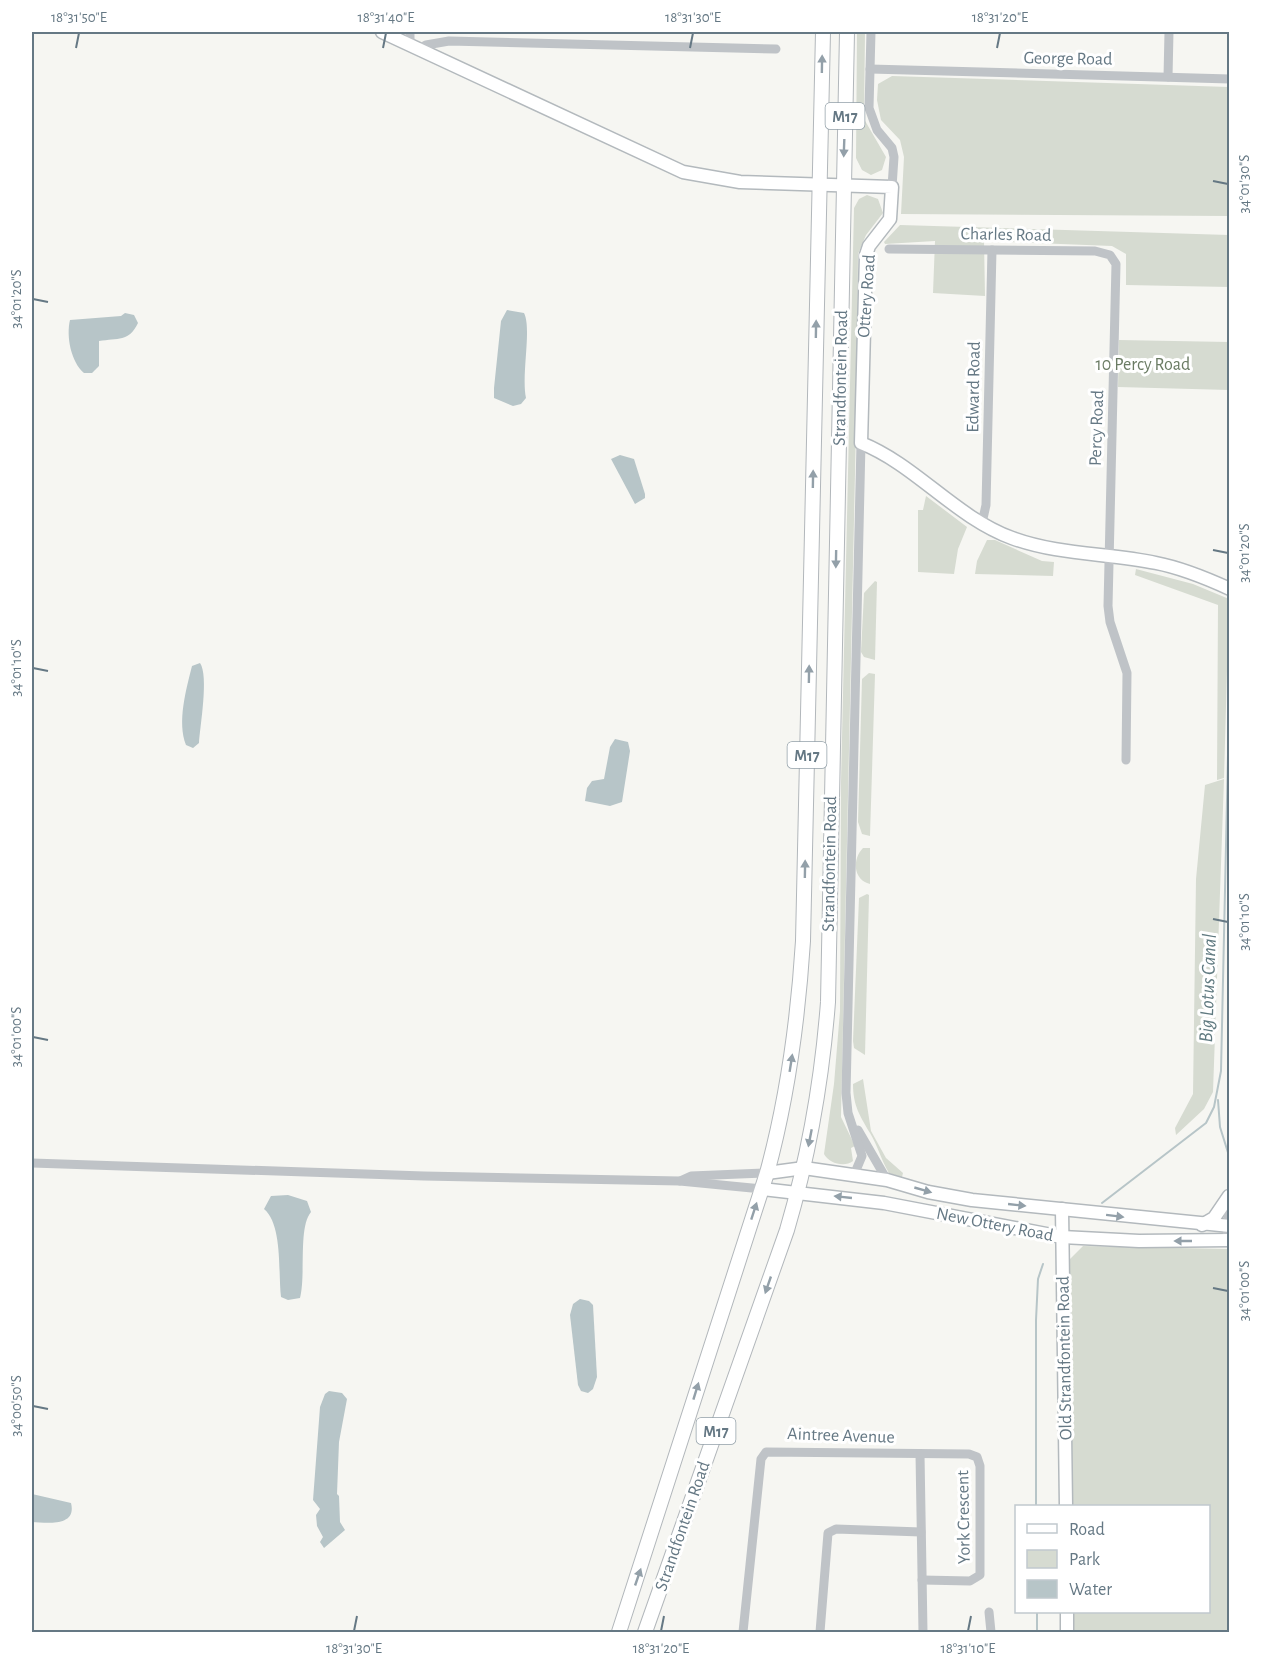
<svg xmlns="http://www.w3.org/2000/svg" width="1261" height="1664" font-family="'Alegreya Sans',sans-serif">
  <rect width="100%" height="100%" fill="#f6f6f2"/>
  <g fill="#d6dbd1">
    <path d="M857,32H865L864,119L886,157L882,170L871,175L862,170L856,158Z"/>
    <path d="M892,76L1229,87V216L901,214L904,157L900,140L881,120L877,100L878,84Z"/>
    <path d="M867,195L878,199L883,213L866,235L858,254L857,382L841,1117L855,1146L851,1148L853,1161C844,1168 829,1163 824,1154L834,1084L840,1011L841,782L854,208L859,199Z"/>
    <path d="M900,225L1229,235V287L1126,285V254L1112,246L984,241L985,296L933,293L935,241L885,244L884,242Z"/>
    <path d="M1119,340L1229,342V390L1118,387Z"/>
    <path d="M926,496L967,527L958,549L954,574L918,572V510H923Z"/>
    <path d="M987,540H995L1042,561L1054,562L1053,576L975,574L977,561Z"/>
    <path d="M1136,569L1193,584L1229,599L1224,778L1217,780L1218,605L1135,575Z"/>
    <path d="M875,581L877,582L875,660L864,657L861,652L864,593Z"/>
    <path d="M869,673L875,674L870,836L862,834L858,822L862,679Z"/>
    <path d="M1224,779L1213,1092L1204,1109L1176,1135L1175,1128L1193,1094L1196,879L1205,785Z"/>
    <path d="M863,848H870V884C853,880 852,859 863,848Z"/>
    <path d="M867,894L869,895L865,1055L854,1048L853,1041L859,898Z"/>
    <path d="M863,1079L871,1131L886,1158L903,1173L902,1177L889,1173C881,1160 878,1146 870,1133C860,1116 853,1106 853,1084Z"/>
    <path d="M1083,1246L1229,1249V1632H1074L1073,1612H1208V1506H1072L1068,1261Z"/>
  </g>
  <g fill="#b7c5c8">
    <path d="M507,310L524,313C532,329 521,374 526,398L521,404L513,406L494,398V388L501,321Z"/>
    <path d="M125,313L134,315L138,323C129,342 118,338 99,341V366L92,373H84C71,362 66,336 70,320L121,316Z"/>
    <path d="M620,455L634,459L645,494V498L635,504L611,459Z"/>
    <path d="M200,663C209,676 200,726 199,743L193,748L186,745C177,722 186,690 192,666Z"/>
    <path d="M615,739L628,742L630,751L622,802L610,806L585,801L587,788L592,781L604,779L610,747Z"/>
    <path d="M288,1195L307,1201L311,1212C298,1227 306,1276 300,1298L288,1300L281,1297C278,1273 283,1225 264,1209L271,1196Z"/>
    <path d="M580,1299L589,1301L593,1305L597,1377L593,1389L588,1393L581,1391L578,1385L570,1315L573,1304Z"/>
    <path d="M329,1391L342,1393L347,1399L339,1442L337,1494L339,1496L340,1522L345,1530L324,1548L320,1542L323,1537L317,1526L316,1515L320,1509L313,1500L320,1407L325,1394Z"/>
    <path d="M32,1494L71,1503C77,1527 47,1523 32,1522Z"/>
  </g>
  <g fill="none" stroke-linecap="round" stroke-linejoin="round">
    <g stroke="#b7c5c8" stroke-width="2">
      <path d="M1218,1100L1220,1127L1230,1159"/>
      <path d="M1102,1203L1206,1123L1214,1107L1221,1071L1230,665"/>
      <path d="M1036,1506V1320L1038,1279L1043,1264"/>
      <path d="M1037,1632V1612"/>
    </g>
    <g stroke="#b3b9bd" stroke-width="15">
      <g id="secondary">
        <path d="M382,32L683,172L740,182L892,187L890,219L869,246L866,255L861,443C916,465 955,517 1012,538C1058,555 1108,553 1156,563C1182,568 1206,578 1230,589"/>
        <path d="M767,1173L804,1168L887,1180L928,1192L972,1200L1230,1226"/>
        <path d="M762,1189L884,1203L1062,1237L1139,1241L1230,1240"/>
        <path d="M1062,1209L1066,1506"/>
        <path d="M1202,1225L1214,1218L1229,1196"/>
        <path d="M1067,1612V1632"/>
      </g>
    </g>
    <g stroke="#b2b7bb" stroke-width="16">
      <g id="primary">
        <path d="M619,1632L767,1173C788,1096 798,1020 803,941L823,32"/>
        <path d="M645,1632L787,1230C809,1155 822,1080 828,1002L847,32"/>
      </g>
    </g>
    <g stroke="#bfc3c7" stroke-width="9">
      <path d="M871,32L869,108L877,130L892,148L894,157L892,187"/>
      <path d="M410,45V32"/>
      <path d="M419,49L426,45L449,41L776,49"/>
      <path d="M870,69L1230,79"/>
      <path d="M1168,77L1169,32"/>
      <path d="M889,249L1095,251L1110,255L1116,264L1108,606L1110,622L1127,673L1126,760"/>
      <path d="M982,523L986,505L992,250"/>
      <path d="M858,1130L887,1180"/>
      <path d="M32,1163L424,1176L680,1181L762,1189"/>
      <path d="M854,1175L862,1156L848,1113L846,1093L861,443"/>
      <path d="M680,1181L691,1176L767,1173"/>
      <path d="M1227,1239L1229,1197"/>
      <path d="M920,1454L923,1632"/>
      <path d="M989,1612L991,1632"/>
      <path d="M743,1632L761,1459L766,1452L969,1454L977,1457L980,1466V1575L970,1581L922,1580"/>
      <path d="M820,1632L828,1533L836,1529L921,1532"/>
    </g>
    <use href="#secondary" stroke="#fff" stroke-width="12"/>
    <use href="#primary" stroke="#fff" stroke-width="14"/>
  </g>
  <defs><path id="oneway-solid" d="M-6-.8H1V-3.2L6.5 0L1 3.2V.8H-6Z" transform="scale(1.5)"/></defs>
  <g fill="#93a0a9">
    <use href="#oneway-solid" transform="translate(822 64) rotate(-89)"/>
    <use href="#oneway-solid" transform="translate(844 148) rotate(92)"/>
    <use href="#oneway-solid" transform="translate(816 329) rotate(-89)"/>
    <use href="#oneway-solid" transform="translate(813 479) rotate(-89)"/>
    <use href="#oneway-solid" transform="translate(836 559) rotate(91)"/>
    <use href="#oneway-solid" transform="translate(809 674) rotate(-89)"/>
    <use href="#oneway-solid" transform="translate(805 869) rotate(-89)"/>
    <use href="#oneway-solid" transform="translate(791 1063) rotate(-81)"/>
    <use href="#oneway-solid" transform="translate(810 1138) rotate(101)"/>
    <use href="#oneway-solid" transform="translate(923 1190) rotate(16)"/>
    <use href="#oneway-solid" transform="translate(843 1197) rotate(-174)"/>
    <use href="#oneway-solid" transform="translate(1017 1205) rotate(6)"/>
    <use href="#oneway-solid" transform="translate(754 1211) rotate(-72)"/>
    <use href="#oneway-solid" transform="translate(1115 1216) rotate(7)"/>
    <use href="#oneway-solid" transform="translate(1183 1241) rotate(180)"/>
    <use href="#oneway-solid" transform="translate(768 1285) rotate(109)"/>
    <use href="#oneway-solid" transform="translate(696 1391) rotate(-73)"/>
    <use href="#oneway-solid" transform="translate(638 1577) rotate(-71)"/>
  </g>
  <path fill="none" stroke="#657884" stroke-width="2" d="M76,48L79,33M383,48L386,33M690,48L693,33M997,48L1000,33M1213,181L1228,184M33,299L48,302M1213,550L1228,553M33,668L48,671M1213,919L1228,922M33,1037L48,1040M1213,1288L1228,1291M33,1406L48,1409M354,1631L357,1616M661,1631L664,1616M968,1631L971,1616"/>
  <g text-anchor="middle" stroke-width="6" stroke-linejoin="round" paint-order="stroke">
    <g fill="#fff" stroke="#93a0a9" stroke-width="1.5">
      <rect x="825.5" y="103" width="39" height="26" rx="4.5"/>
      <rect x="787.5" y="742" width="39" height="26" rx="4.5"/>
      <rect x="696.5" y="1418" width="39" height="26" rx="4.5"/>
    </g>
    <g font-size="16" font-weight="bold" fill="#657884">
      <text x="845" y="122">M17</text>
      <text x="807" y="761">M17</text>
      <text x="716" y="1437">M17</text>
    </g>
    <g font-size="18" fill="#657884" stroke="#fff">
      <text transform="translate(1068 58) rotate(1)" y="6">George Road</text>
      <text transform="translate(1006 234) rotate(1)" y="6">Charles Road</text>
      <text transform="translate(866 296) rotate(-86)" y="6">Ottery Road</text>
      <text transform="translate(840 378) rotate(-89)" y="6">Strandfontein Road</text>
      <text transform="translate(973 387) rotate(-89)" y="6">Edward Road</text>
      <text transform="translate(1096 428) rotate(-88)" y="6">Percy Road</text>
      <text transform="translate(829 864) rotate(-89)" y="6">Strandfontein Road</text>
      <text transform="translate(995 1224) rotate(11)" y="6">New Ottery Road</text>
      <text transform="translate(1064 1358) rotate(-91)" y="6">Old Strandfontein Road</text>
      <text transform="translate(841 1435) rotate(2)" y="6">Aintree Avenue</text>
      <text transform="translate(963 1517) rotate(-91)" y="6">York Crescent</text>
      <text transform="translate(682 1526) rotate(-71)" y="6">Strandfontein Road</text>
    </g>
    <g font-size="18" fill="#6a7b63" stroke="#fff">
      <text x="1143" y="370">10 Percy Road</text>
    </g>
    <g font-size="20" font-style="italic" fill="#607a80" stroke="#fff">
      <text transform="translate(1207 988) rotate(-88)" y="7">Big Lotus Canal</text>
    </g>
  </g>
  <rect width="1261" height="1664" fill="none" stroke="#ffffff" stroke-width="66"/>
  <rect x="1015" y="1505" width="195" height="108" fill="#ffffff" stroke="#c1c9ce" stroke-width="1.5"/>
  <rect x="1027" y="1524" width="30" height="9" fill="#ffffff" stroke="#c1c9ce" stroke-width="1.5"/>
  <text x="1069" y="1535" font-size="18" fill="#657884">Road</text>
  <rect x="1027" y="1550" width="30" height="18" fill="#d6dbd1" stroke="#c1c9ce" stroke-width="1.5"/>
  <text x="1069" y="1565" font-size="18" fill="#657884">Park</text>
  <rect x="1027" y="1580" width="30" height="18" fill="#b7c5c8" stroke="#c1c9ce" stroke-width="1.5"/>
  <text x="1069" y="1595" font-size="18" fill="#657884">Water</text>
  <rect x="33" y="33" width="1195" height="1598" fill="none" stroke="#657884" stroke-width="2"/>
  <g font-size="15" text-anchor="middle" fill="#657884">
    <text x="79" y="22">18°31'50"E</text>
    <text x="386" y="22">18°31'40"E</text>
    <text x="693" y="22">18°31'30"E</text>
    <text x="1000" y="22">18°31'20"E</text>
    <text transform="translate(1244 184) rotate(-90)" y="5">34°01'30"S</text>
    <text transform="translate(16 299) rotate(-90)" y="5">34°01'20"S</text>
    <text transform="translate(1244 553) rotate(-90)" y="5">34°01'20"S</text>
    <text transform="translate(16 668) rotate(-90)" y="5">34°01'10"S</text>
    <text transform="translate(1244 922) rotate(-90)" y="5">34°01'10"S</text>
    <text transform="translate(16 1037) rotate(-90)" y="5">34°01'00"S</text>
    <text transform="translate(1244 1291) rotate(-90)" y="5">34°01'00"S</text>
    <text transform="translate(16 1406) rotate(-90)" y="5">34°00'50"S</text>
    <text x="354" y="1653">18°31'30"E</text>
    <text x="661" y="1653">18°31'20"E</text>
    <text x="968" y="1653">18°31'10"E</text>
  </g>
</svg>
